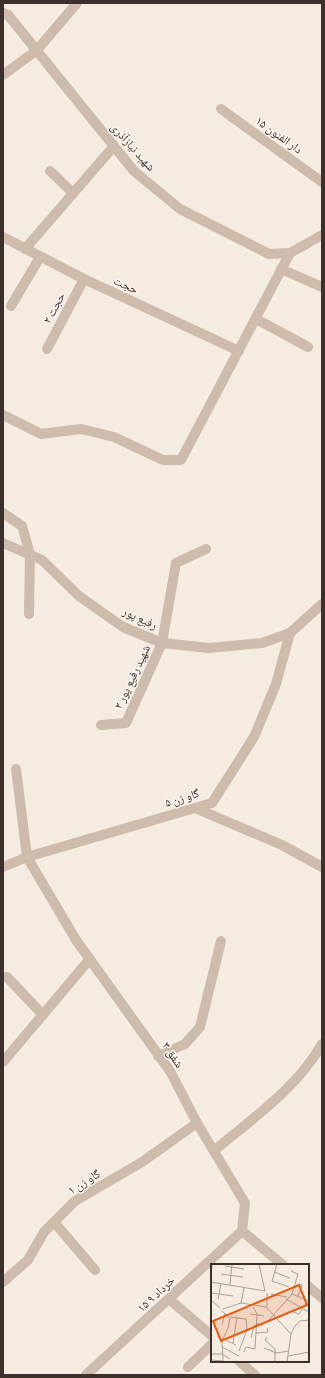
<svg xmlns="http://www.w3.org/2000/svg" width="325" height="1378" font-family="Barlow,'Noto Naskh Arabic',sans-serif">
  <rect width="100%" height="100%" fill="#f4ebe1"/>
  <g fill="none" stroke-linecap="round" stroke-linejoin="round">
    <g stroke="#cdbbac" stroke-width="10">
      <path d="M3,13L8,15L134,171L180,209L269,254L290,253L322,235"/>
      <path d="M3,75L37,50L77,3"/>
      <path d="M221,109L322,182"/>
      <path d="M50,171L73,193"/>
      <path d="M3,237L84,279L239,351"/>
      <path d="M25,249L114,146"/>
      <path d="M281,269L322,287"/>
      <path d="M11,306L40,257"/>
      <path d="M256,319L308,347"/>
      <path d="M47,349L84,279"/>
      <path d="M3,415L41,434L81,429L114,437L163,460H181L290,253"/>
      <path d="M3,513L22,526L30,554L29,614"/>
      <path d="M3,543L42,560L79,596L123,627L162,643L209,648L262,643L290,633L322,604"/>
      <path d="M101,725L126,723L162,643L176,563L206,549"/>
      <path d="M16,769L27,857L76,940L170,1071L197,1123L245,1203L242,1231L283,1265"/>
      <path d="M195,808L282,845L322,867"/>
      <path d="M3,867L27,857L212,803L254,737L276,684L290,633"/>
      <path d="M7,977L43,1015"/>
      <path d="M158,1056L185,1044L200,1027L221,941"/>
      <path d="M3,1062L89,960"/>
      <path d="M215,1150C253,1118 297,1088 322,1044"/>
      <path d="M54,1222L95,1270"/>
      <path d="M3,1282L28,1260L44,1232L75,1201L142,1162L197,1123"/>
      <path d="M308,1286L322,1298"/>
      <path d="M169,1299L212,1336"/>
      <path d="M239,1361L255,1375"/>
      <path d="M188,1367L212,1344"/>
      <path d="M86,1375L242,1231"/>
    </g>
  </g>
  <g text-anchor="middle" stroke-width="3" stroke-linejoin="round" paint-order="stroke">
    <g font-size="12" fill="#3b302b" stroke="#fbf5ee">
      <text transform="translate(279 135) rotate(36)" y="4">دار الفنون ۱۵</text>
      <text transform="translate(133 147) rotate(48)" y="4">شهید نیازآذری</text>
      <text transform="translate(126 285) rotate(25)" y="4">حجت</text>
      <text transform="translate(54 308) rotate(-62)" y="4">حجت ۲</text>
      <text transform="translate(140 618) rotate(25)" y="4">رفیع پور</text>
      <text transform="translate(132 677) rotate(-65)" y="4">شهید رفیع پور ۲</text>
      <text transform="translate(182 798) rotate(-17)" y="4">گاو زن ۵</text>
      <text transform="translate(173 1055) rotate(56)" y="4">شفق ۳</text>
      <text transform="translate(84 1182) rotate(-32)" y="4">گاو زن ۱</text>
      <text transform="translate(156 1294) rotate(-43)" y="4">۱۵ خرداد ۹</text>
    </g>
  </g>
  <g transform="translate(211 1264)">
    <rect width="98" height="98" fill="#f4ebe1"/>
    <path fill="none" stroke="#aaa098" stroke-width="1" d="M66,0L61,17L78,23M14,2L33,5M63,8L79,14M10,10L32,13M0,14L1,0M0,18L54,27L48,0M19,21L21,0M0,29L22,32M60,30L76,33M81,30L98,37M87,32L91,21L88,20M7,35L10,20M75,35L98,48M0,36L9,44M30,39L33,24M56,43V29M12,45L30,39L55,43L80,70M82,48L88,50L92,44M39,50L53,52M19,53L35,55L36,66L28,87M58,56L81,30L87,10L80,7M11,61L14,49M45,69L57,68L56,64M6,72L25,81M56,73L54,76L64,85V98M40,74L43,62L48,59M22,79L26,53M11,83L28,92M53,84L65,89M33,88L35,83L44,85L46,50L42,43M65,89L78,87M0,90H11L19,95M77,92L98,88M0,96L12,97L11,77L17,64L19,54L11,47M76,98L80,70L84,62L89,57L98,56"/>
    <path fill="#e8590c" fill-opacity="0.15" stroke="#e8590c" stroke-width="2" d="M88,21L96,41L10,77L2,57Z"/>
    <rect width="98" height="98" fill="none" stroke="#3b302b" stroke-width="2"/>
  </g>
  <rect width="325" height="1378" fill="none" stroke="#3b302b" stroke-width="8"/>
</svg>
